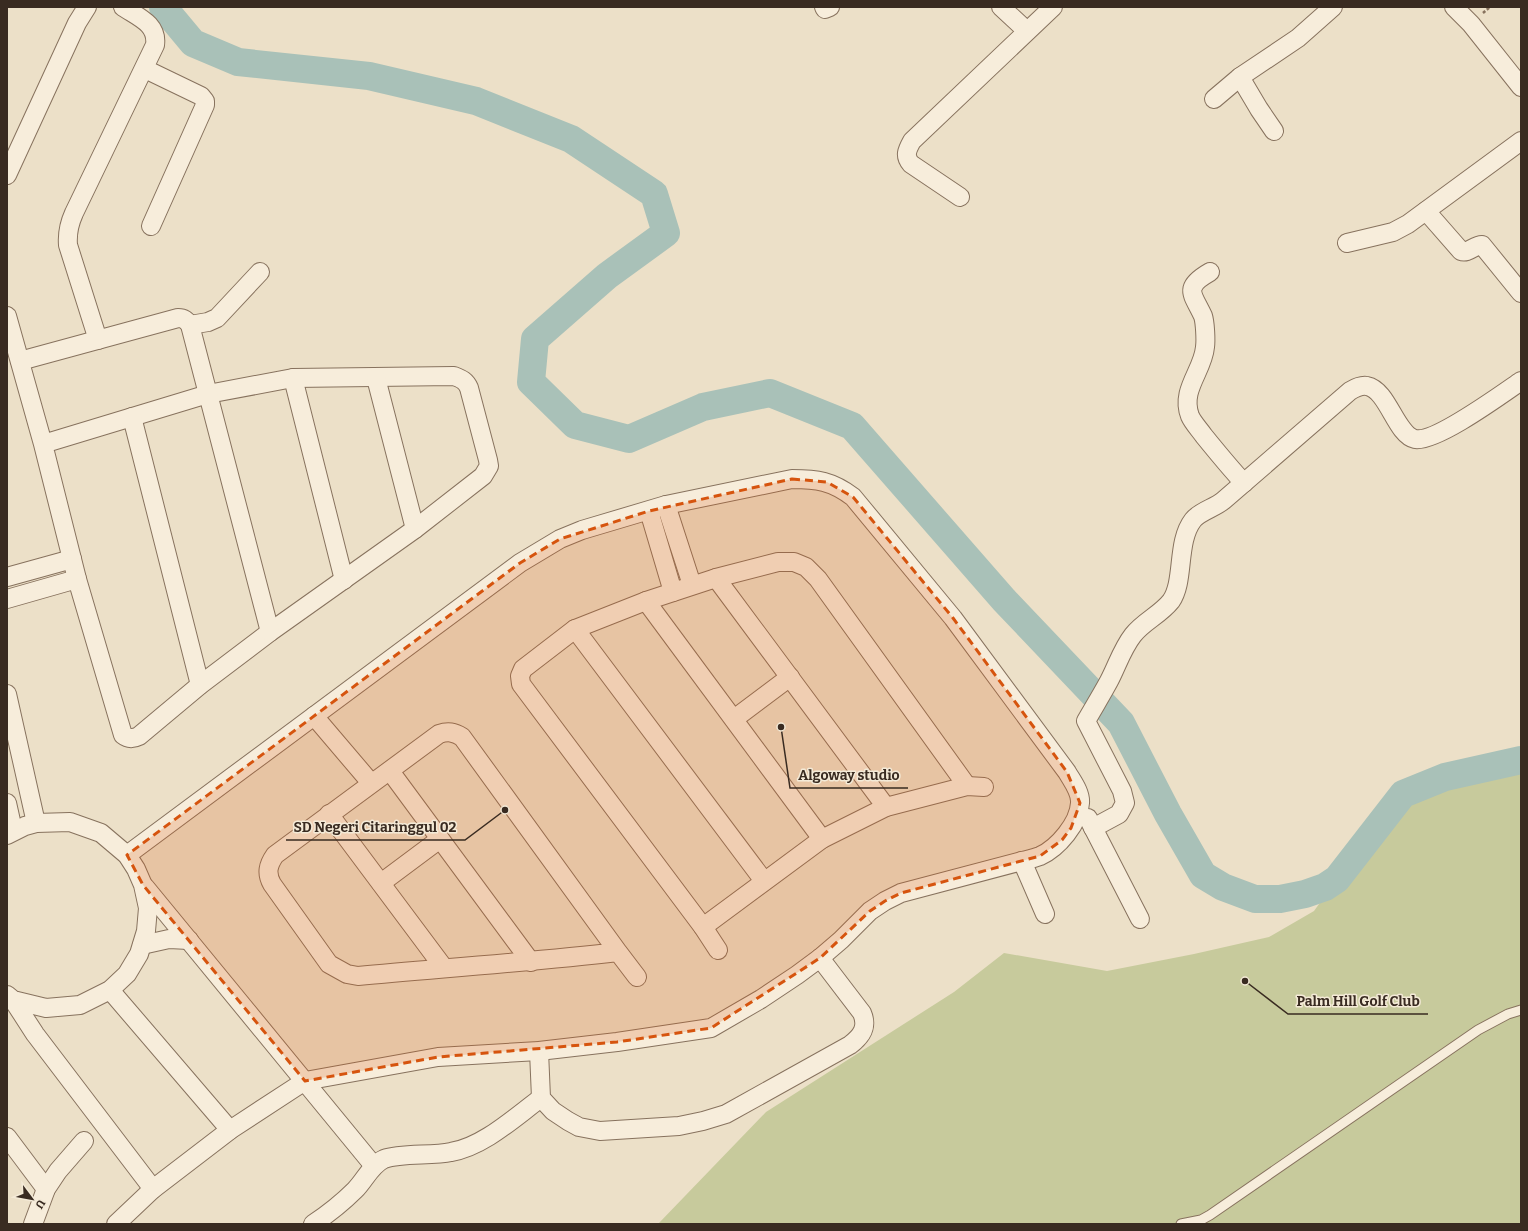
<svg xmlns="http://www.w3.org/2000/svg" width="1528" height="1231" font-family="Bitter,serif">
  <rect width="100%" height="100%" fill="#ece0c8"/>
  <path fill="#c7ca9c" d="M1521,760V1224H658L766,1112L954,992L1004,953L1107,971L1194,954L1269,937L1314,911L1337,879L1403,794L1445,777Z"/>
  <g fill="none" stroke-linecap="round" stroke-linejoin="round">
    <path stroke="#a9c1b8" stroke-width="28" d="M163,7L193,43L238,62L369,76L476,101L571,139L654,194L666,233L607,276L535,339L531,382L575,425L629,439L703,407L770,393L852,426L1004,600L1121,723L1168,814L1203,875L1223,887L1255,899H1280L1305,894L1325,887L1337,879L1403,794L1445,777L1521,760"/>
    <g stroke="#87725e" stroke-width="11">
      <path id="service" d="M1181,1224L1201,1220L1210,1215L1478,1030L1508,1014L1521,1010"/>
    </g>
    <g stroke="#87725e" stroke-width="20">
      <g id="minor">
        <path d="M824,7L825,9L830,7"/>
        <path d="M1001,7L1027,31"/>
        <path d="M1454,7L1471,24L1521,87"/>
        <path d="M145,69L201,96L205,101V105L151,226"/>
        <path d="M1240,77L1259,109L1274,131"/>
        <path d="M1214,99L1240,77L1298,38L1333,7"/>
        <path d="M7,175L77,23L87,7"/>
        <path d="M960,197L911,164C904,156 907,150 912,141L1053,7"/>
        <path d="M1426,211L1461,251C1468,254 1474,245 1482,245L1521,293"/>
        <path d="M1347,243L1393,232L1408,224L1521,141"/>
        <path d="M1210,272C1182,288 1193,294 1203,316C1205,322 1206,340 1205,347C1203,371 1180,390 1190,416C1193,423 1200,430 1204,436C1217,452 1230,468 1244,483"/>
        <path d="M7,316L43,444L77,579L123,735C128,739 133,739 139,736L200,685L270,632L415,529L483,476L489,466L488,460L469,388C466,381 462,379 454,376L293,378L208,394L43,444"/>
        <path d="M190,325L208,322L217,318L260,272"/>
        <path d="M98,340L68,245C67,233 69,224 74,213L155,45C158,24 138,17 123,7"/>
        <path d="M20,361L178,318C184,318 186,320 190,325L270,632"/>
        <path d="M293,378L344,580"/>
        <path d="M376,378L415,529"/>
        <path d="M132,417L200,685"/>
        <path d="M666,505L692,585"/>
        <path d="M649,511L673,592"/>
        <path d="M7,577L72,559"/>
        <path d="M716,578L886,807"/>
        <path d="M7,599L77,579"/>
        <path d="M646,601L822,839"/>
        <path d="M575,629L764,881"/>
        <path d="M7,694L36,823"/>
        <path d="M314,716L371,783"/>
        <path d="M734,719L790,677"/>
        <path d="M390,771L531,962"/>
        <path d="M7,803L13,830"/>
        <path d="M329,814L444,968"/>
        <path d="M1088,818L1140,919"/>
        <path d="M1093,828L1119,814L1125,803L1122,791L1086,721C1094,707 1102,694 1109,681C1117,666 1122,649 1133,635C1144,621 1160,615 1171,601C1185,581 1176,542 1193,520C1200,511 1215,508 1224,500L1350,391C1355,388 1361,385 1367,386C1388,390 1396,435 1415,439C1435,443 1502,394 1521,381"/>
        <path d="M7,835L25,826L36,823L70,822L101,833L127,855L136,869L143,885L148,908L146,931L139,954L127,974L110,990L80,1005L46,1008L13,1000L7,995"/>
        <path d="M1022,861L1045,914"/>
        <path d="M381,883L440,839"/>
        <path d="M145,887L374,1166"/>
        <path d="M703,927L822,839L886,807L967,786L984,787"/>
        <path d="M142,945L169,939L189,940"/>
        <path d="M718,950L703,927L521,684L520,676L523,669L575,629L646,601L716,578L778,562H794L806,567L818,579L967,786"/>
        <path d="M618,952L462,737C454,732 448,731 439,734L275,855C268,865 266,873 272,884L329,964L347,974L358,976C445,968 531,962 618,952L637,977"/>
        <path d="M110,990L230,1130"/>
        <path d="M13,1000L35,1034L153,1189"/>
        <path d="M539,1051L541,1098L553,1111L568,1121L579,1127L600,1131L679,1126L703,1121L726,1114L850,1045C862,1036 868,1027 862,1013L820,958"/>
        <path d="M7,1137L46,1189"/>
        <path d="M33,1224L46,1189L58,1171L84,1141"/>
        <path d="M116,1224L153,1189L230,1130L305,1081L438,1057L539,1051L617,1042L711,1028L761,999L797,975L820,958L841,940L870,911L885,901L901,893L1022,861C1028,860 1034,858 1040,856C1058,848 1079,823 1080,803C1081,792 1072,781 1067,772L953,618L853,497C832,481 817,479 792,479L666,505L582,530L560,539L520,563L127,855"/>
        <path d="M313,1224C328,1214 342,1203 355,1190C365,1180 371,1165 384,1159C401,1153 432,1156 451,1152C483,1147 515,1117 541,1098"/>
      </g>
    </g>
    <path stroke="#87725e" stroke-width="2.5" stroke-dasharray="3 2" stroke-linecap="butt" d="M1483,13L1490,7"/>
    <use href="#service" stroke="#f7eddb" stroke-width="9"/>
    <use href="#minor" stroke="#f7eddb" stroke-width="18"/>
  </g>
  <path fill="#d6540e" fill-opacity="0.2" stroke="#d6540e" stroke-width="3" stroke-dasharray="8 5" stroke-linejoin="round" d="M792,479L827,482L853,497L953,618L1067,772L1080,803L1071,828L1062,840L1040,856L901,893L885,901L870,911L820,958L711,1028L617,1042L438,1057L305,1081L143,885L127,855L520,563L560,539L649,511Z"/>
  <path fill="none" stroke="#392b21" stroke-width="1.5" d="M781 727L790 788H908M505 810L465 840H286M1245 981L1288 1014H1428"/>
  <g fill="#392b21" stroke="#f4ead7" stroke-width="1.5">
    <circle cx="781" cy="727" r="4"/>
    <circle cx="505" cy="810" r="4"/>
    <circle cx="1245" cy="981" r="4"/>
  </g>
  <g font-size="14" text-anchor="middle" font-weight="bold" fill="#392b21" stroke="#f4ead7" stroke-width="3" stroke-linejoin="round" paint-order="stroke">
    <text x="849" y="780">Algoway studio</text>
    <text x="375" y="832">SD Negeri Citaringgul 02</text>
    <text x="1358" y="1006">Palm Hill Golf Club</text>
  </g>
  <rect width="1528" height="1231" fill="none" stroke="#392b21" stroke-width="16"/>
  <g transform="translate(32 1199) rotate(122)" stroke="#f4ead7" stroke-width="3" paint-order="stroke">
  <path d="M0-3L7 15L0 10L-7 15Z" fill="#392b21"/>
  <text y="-6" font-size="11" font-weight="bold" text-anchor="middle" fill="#392b21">U</text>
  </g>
</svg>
